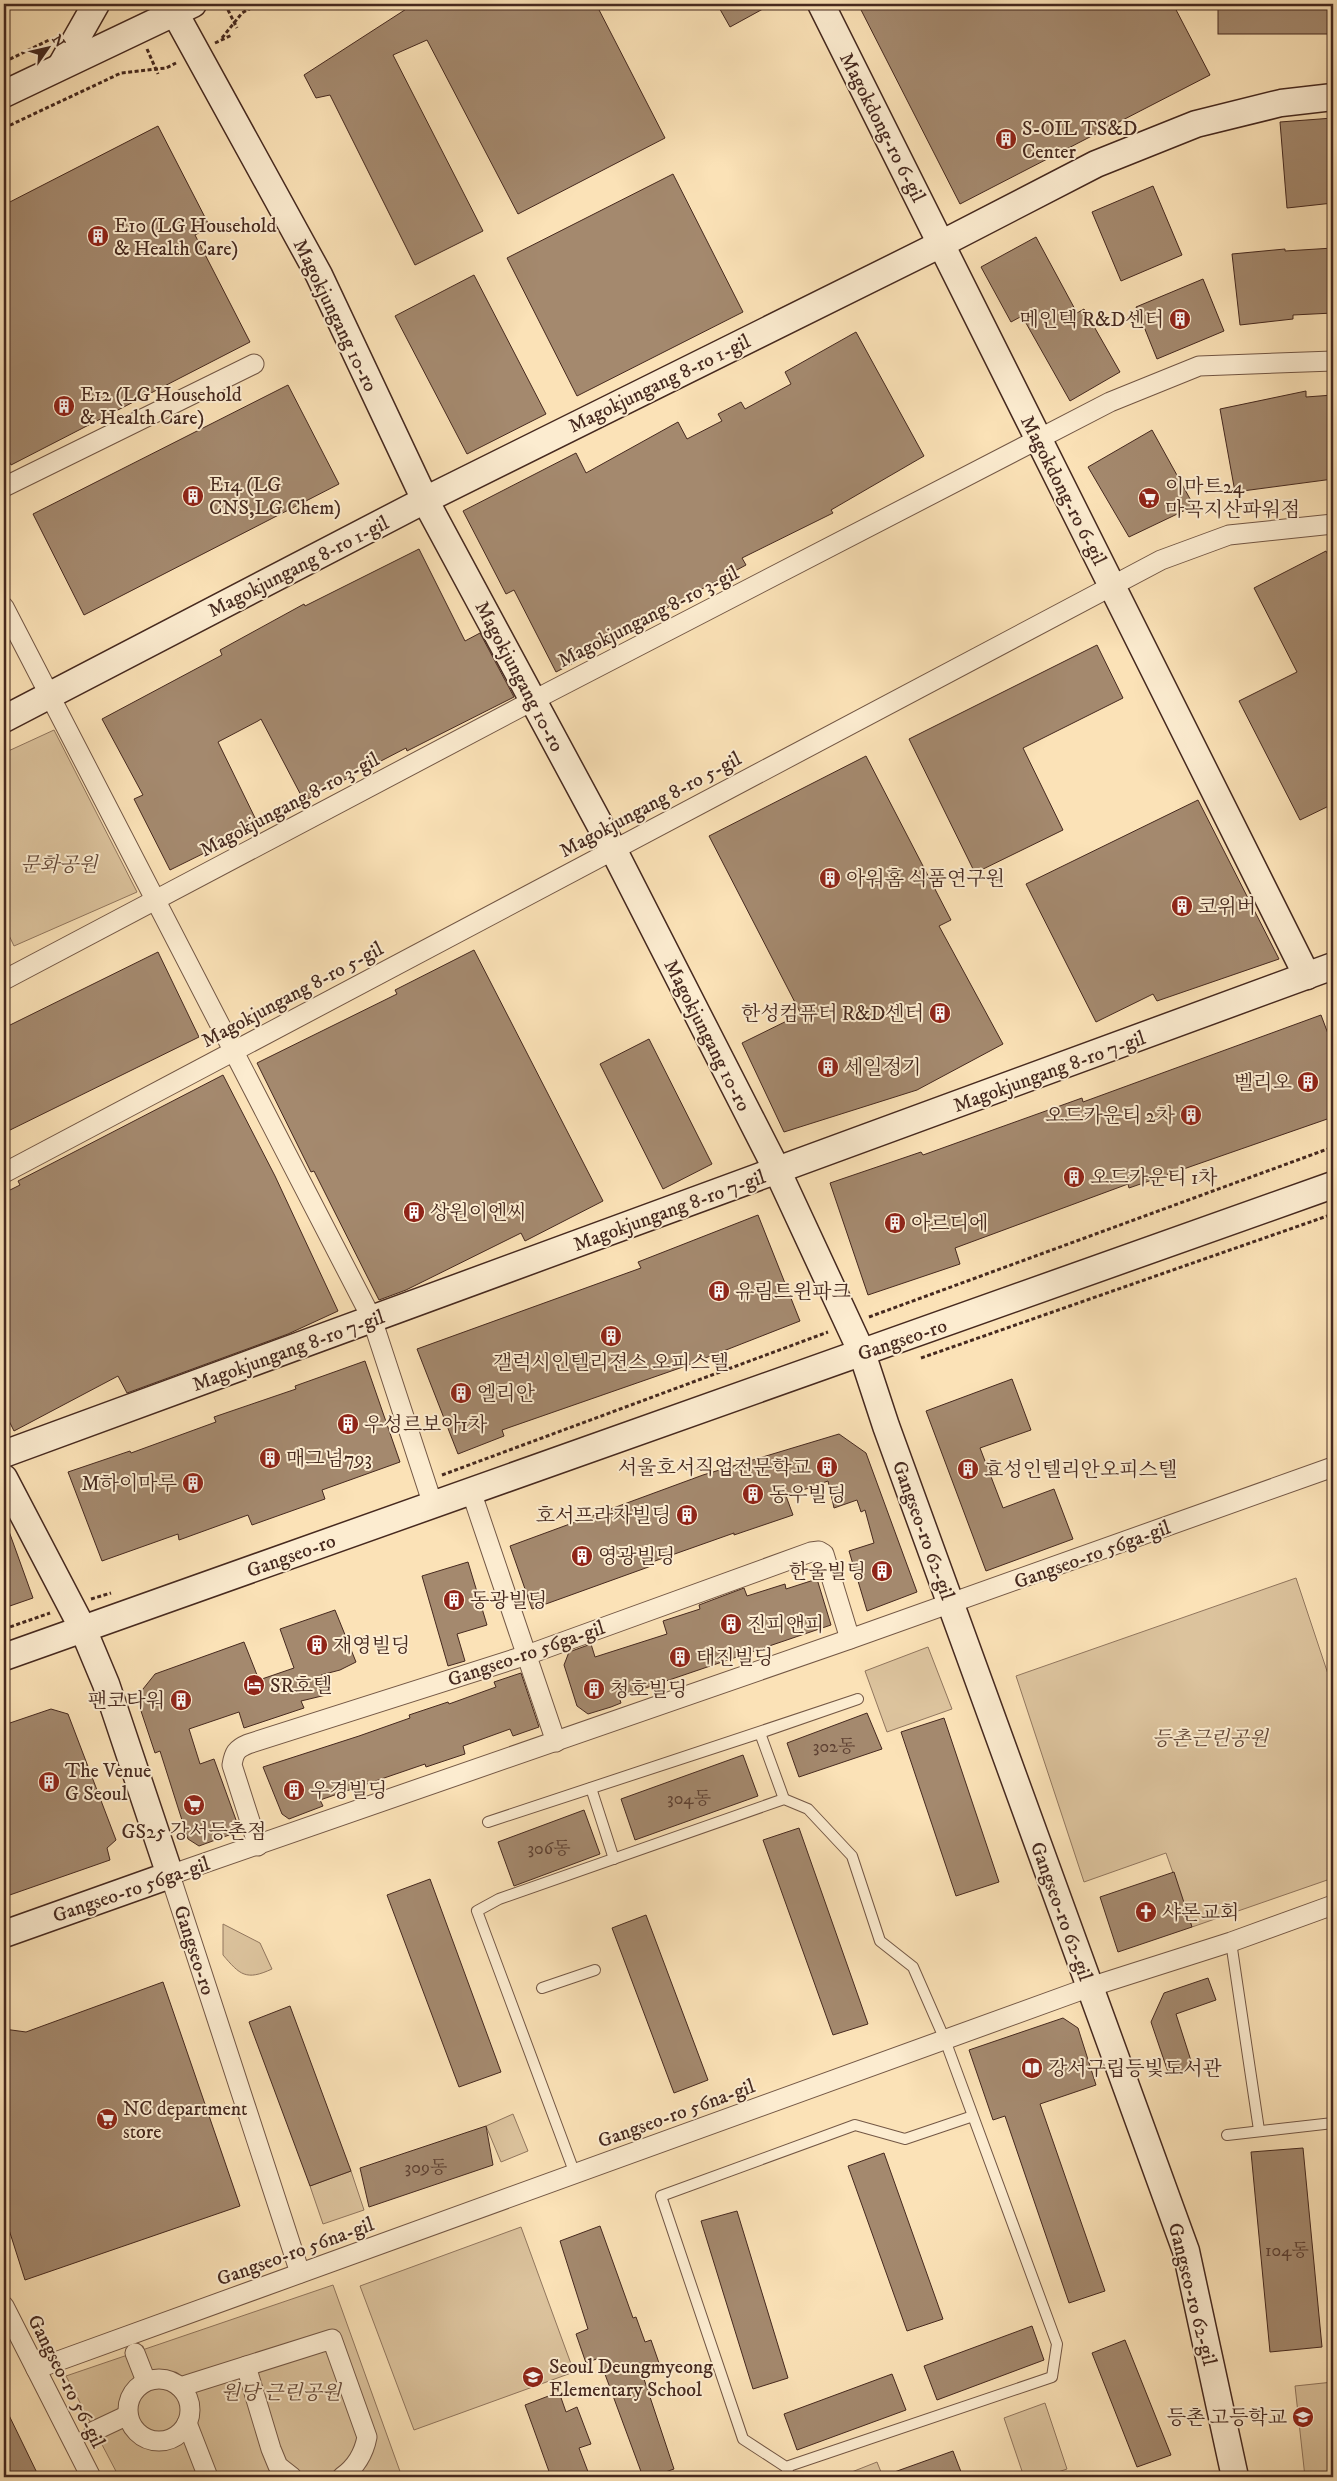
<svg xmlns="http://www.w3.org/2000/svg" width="1337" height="2481" font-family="'IM FELL DW Pica','Noto Serif KR',serif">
  <rect width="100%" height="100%" fill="#fbe2b7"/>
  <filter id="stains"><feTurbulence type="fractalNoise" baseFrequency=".004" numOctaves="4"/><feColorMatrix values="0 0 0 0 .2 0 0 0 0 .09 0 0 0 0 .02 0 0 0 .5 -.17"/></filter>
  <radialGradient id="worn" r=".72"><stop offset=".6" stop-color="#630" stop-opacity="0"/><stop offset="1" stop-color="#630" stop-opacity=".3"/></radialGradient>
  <g fill="#dcc39d" stroke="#91765e">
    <path d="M54,730L137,892L14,946L4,925V753Z"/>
    <path d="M1296,1578L1333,1689V1878L1192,1927L1166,1853L1084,1882L1016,1676Z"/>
    <path d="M928,1647L952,1709L887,1732L865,1671Z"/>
    <path d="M223,1924L260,1943L272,1969C246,1981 240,1975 223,1955Z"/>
    <path d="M513,2114L528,2151L501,2162L486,2126Z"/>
    <path d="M351,2171L364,2210L323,2224L310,2186Z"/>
    <path d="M521,2227L574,2372L414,2430L360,2286Z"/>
    <path d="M333,2285L402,2477H119L66,2376Z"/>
    <path d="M1333,2382V2477H1305L1295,2386Z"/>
    <path d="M1045,2403L1067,2469L1043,2477H1024L1004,2418Z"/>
    <path d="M877,2462L883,2477H839Z"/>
  </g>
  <g fill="#a4896e" stroke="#46291f">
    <path d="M414,4H549L552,9L562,4H596L665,138L518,214L427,40L393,55L483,231L415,265L330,95L316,98L304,75Z"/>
    <path d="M717,4H772L730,27Z"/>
    <path d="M858,4H1173L1210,75L960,204Z"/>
    <rect x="1218" y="4" width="115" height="30"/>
    <path d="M1333,118V203L1287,208L1280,122Z"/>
    <path d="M158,126L210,227L195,235L250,342L11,465L4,451V205Z"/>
    <path d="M673,174L743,312L577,396L507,258Z"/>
    <path d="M1153,186L1182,255L1121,281L1092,212Z"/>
    <path d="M1036,237L1077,313L1084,309L1120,372L1070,401L1022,316L1011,322L981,267Z"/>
    <path d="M1333,248V313L1293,315V319L1240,325L1232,254L1285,249V251Z"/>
    <path d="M474,275L546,414L467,454L395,316Z"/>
    <path d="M1203,279L1224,331L1157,359L1136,307Z"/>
    <path d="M856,332L924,456L831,510L833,513L742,558L746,565L652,616L654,621L556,672L514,590L506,594L463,511L576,453L586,473L678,422L687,439L722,421L718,414L741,402L745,409L791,384L785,372Z"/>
    <path d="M288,385L339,484L84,615L33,514Z"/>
    <path d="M1306,391V397L1333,395V479L1235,492L1220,409Z"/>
    <path d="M1152,430L1194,506L1129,537L1088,467Z"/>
    <path d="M419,549L465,641L480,633L514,697L407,751L406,748L304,801L261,719L258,721L218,742L259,826L170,870L134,799L143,795L102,719L222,655L220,650L304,604L305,606Z"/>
    <path d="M1326,551L1333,565V804L1300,820L1239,701L1297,672L1254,588Z"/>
    <path d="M1097,645L1123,698L1023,748L1063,830L975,873L909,739Z"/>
    <path d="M866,756L951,920L939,926L1003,1044L917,1090L784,1132L742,1043L801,1014L709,836Z"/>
    <path d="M1198,800L1279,959L1157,1001L1153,994L1096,1022L1026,884Z"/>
    <path d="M474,950L603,1201L525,1241L521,1233L406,1290L379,1300L314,1171L311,1172L257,1063L397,994L395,990Z"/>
    <path d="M158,952L199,1037L4,1133V1028Z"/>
    <path d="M1321,1015L1333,1047V1117L1129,1188L1128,1184L955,1248L960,1264L868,1295L830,1183L921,1152L923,1155L1082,1098L1083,1102Z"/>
    <path d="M649,1039L712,1164L663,1189L600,1064Z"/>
    <path d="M223,1075L275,1176L338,1311L288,1334L127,1393L118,1376L14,1431L4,1411V1193L20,1185L18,1181Z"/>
    <path d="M758,1215L800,1321L680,1368L502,1430L504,1436L458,1454L417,1349L641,1268L638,1262Z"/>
    <path d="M365,1361L400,1462L322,1490L325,1499L252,1525L248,1515L179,1540L178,1534L102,1561L68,1472L130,1451L131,1453L216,1422L214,1417L296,1389L295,1386Z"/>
    <path d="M1012,1379L1031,1430L980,1448L1003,1508L1054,1489L1073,1539L986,1571L926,1411Z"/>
    <path d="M839,1434L866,1453L917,1592L867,1611L849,1551L874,1543L865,1510L861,1512L857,1500L834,1508L828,1481L786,1496L793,1515L734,1535V1533L652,1562L654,1565L532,1609L510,1546L703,1475Z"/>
    <path d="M4,1523H6L33,1598L4,1608Z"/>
    <path d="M468,1562L487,1625L457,1634L465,1661L448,1666L422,1576Z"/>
    <path d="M817,1579L831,1625L619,1697L621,1703L611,1707L588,1714L577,1706L564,1665L569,1652L591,1644L595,1657L667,1634L663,1621L700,1609L699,1605L744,1588L747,1596L785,1584L786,1589Z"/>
    <path d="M335,1610L356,1662L340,1670L321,1675L326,1695L301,1701L304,1708L244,1728L239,1712L189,1729L200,1764L214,1759L240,1831L199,1846L188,1839L160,1751L155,1753L139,1705V1694L155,1674L244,1642L259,1680L294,1668L280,1629Z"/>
    <path d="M521,1673L539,1727L513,1736L510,1729L463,1746L465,1754L426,1767L425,1764L320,1800L323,1806L289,1819L282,1814L263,1767L359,1736L410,1718L409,1715L448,1702L449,1704L496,1687L494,1682Z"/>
    <path d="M51,1709L68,1714L116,1840L107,1848L110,1860L4,1897V1725Z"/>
    <path d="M867,1713L882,1749L799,1777L787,1743Z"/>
    <path d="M944,1718L999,1882L956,1896L901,1732Z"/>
    <path d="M743,1755L758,1796L635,1840L621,1799Z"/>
    <path d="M584,1810L600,1854L514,1886L498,1842Z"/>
    <path d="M799,1828L868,2024L833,2035L763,1840Z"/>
    <path d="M1174,1872L1192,1927L1118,1952L1100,1897Z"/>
    <path d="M430,1879L501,2072L459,2087L387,1895Z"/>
    <path d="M646,1915L708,2080L674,2093L612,1928Z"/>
    <path d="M1208,1978L1216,2000L1176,2014L1193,2067L1169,2075L1151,2022L1164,1993Z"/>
    <path d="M163,1982L240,2206L25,2280L4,2214V2029L26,2032Z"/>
    <path d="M290,2006L351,2171L310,2186L249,2022Z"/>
    <path d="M1063,2018L1078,2028L1096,2085L1040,2104L1105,2291L1069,2303L1005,2116L993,2120L969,2050Z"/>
    <path d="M486,2126L493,2165L369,2207L360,2168Z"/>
    <path d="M1303,2148L1322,2347L1270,2352L1251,2152Z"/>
    <path d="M884,2153L943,2319L907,2331L848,2166Z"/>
    <path d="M737,2211L788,2378L753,2389L701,2221Z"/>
    <path d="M600,2226L633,2318L636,2317L645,2342L651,2340L659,2363L641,2370L674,2469L651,2477H643L599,2358L586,2363L576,2334L588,2329L560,2241Z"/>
    <path d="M1032,2326L1044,2360L937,2400L924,2366Z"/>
    <path d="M1125,2340L1171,2455L1137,2467L1092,2353Z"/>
    <path d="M892,2374L906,2410L797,2450L784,2414Z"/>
    <path d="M559,2392L566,2412L577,2407L591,2444L579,2448L590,2477H551L525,2405Z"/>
    <path d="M4,2405L39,2477H4Z"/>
    <path d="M953,2451L963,2477H886V2475Z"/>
  </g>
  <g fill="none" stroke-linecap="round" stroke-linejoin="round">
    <g stroke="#735745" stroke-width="12">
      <g id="lane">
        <path d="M760,1733L488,1822L858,1699L760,1733L784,1799"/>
        <path d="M591,1788L614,1859"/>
        <path d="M1231,1942L1259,2130"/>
        <path d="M542,1988L595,1970"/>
        <path d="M1227,2135L1333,2123"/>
        <path d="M575,2174L477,1911L499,1899L784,1799L808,1809L852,1856L880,1941L913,1967L945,2040L1057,2344L1052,2377L786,2467L743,2439L661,2196L855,2125L905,2139L973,2116"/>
        <path d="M786,2467L790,2477"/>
      </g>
    </g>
    <g stroke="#735745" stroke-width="21">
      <g id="street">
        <path d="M4,487L254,364"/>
        <path d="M4,607L372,1319L433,1505"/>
        <path d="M4,980L534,700L1110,402L1199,366L1333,361"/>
        <path d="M4,1173L1161,560L1229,535L1333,524"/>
        <path d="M471,1491L556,1742"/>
        <path d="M258,1846L232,1765C234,1753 236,1749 248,1744L527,1655L811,1552L819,1551L824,1554L850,1639"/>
        <path d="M300,2273L170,1875L850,1639L1333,1467"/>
        <path d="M4,2306L91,2477"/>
        <path d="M135,2353L146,2381"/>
        <path d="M246,2366L271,2449L278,2466L292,2477"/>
        <path d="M36,2369L1090,1987L1231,1942L1333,1905"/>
        <circle cx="159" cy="2410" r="31"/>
        <path d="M180,2387L332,2339L367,2437C364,2453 355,2468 342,2477"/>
        <path d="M187,2423L208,2477"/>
        <path d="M94,2431L128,2415"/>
      </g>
    </g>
    <g stroke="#46291f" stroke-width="29">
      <g id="secondary">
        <path d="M170,4L319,275L425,500L613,849L777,1170L862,1353L886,1426L1186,2251L1235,2477"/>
        <path d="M821,4L1307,976"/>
        <path d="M62,64L96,4"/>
        <path d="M4,94L193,4"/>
        <path d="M4,719L425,500L941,244L1096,164L1196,124L1281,103L1333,97"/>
        <path d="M4,1454L1333,966"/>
        <path d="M4,1478L83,1629L106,1684L170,1875L4,1934"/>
        <path d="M4,1657L1333,1185"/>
      </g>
    </g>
    <g stroke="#46291f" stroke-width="3" stroke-dasharray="4 2.5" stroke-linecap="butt">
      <path d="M225,4L237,28"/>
      <path d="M222,38L242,13L258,4"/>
      <path d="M215,43L232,35"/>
      <path d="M147,49L158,74"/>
      <path d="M4,62L49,40"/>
      <path d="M4,128L121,73L166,68L176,63"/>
      <path d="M869,1317L1333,1147"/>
      <path d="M921,1358L1333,1214"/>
      <path d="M442,1475L828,1332"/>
      <path d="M91,1599L111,1593"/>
      <path d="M4,1629L50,1613"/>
    </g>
    <use href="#lane" stroke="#fcecd0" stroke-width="10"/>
    <use href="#street" stroke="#fcecd0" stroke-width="19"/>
    <use href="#secondary" stroke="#fcecd0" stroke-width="26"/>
  </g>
  <defs>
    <g id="building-disc" transform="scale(1.125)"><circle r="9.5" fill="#8f2418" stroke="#fcecd0"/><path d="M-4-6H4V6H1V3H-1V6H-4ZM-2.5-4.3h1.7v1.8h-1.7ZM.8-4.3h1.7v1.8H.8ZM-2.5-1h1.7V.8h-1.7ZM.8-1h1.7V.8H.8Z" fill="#fff"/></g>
    <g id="supermarket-disc" transform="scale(1.125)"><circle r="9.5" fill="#8f2418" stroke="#fcecd0"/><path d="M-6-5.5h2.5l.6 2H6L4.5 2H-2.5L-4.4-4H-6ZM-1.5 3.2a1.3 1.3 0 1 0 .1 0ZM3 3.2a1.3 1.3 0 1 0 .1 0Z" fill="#fff"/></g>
    <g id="hotel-disc" transform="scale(1.125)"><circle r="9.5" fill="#8f2418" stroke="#fcecd0"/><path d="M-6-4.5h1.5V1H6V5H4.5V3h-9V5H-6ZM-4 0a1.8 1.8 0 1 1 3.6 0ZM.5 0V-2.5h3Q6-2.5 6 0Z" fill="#fff"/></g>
    <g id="church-disc" transform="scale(1.125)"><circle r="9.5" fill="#8f2418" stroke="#fcecd0"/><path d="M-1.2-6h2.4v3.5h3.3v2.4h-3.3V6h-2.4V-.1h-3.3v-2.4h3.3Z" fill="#fff"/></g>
    <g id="library-disc" transform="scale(1.125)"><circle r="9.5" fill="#8f2418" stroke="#fcecd0"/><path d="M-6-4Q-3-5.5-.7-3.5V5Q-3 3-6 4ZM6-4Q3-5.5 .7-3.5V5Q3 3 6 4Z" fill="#fff"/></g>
    <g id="school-disc" transform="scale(1.125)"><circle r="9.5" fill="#8f2418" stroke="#fcecd0"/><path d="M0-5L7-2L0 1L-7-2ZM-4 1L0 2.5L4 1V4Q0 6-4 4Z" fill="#fff"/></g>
  </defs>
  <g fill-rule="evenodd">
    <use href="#building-disc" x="1006" y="139"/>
    <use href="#building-disc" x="98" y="236"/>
    <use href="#building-disc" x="1180" y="319"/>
    <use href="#building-disc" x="64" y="406"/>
    <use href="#building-disc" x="193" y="496"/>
    <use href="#supermarket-disc" x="1149" y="498"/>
    <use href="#building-disc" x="830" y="878"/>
    <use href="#building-disc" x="1182" y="906"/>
    <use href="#building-disc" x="940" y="1013"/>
    <use href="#building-disc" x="828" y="1067"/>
    <use href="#building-disc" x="1308" y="1082"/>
    <use href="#building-disc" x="1191" y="1115"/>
    <use href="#building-disc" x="1074" y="1177"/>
    <use href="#building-disc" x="414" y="1212"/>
    <use href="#building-disc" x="895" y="1223"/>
    <use href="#building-disc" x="719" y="1291"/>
    <use href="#building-disc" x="611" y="1336"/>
    <use href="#building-disc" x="461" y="1393"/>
    <use href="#building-disc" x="348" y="1424"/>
    <use href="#building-disc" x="270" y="1458"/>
    <use href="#building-disc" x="827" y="1467"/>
    <use href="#building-disc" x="968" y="1469"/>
    <use href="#building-disc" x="193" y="1483"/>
    <use href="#building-disc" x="753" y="1494"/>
    <use href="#building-disc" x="687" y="1515"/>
    <use href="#building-disc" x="582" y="1556"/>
    <use href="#building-disc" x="882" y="1571"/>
    <use href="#building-disc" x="454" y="1600"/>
    <use href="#building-disc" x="731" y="1624"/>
    <use href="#building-disc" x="317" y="1645"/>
    <use href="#building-disc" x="680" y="1657"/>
    <use href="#hotel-disc" x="254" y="1685"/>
    <use href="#building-disc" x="594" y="1689"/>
    <use href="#building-disc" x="181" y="1700"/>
    <use href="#building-disc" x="49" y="1782"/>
    <use href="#building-disc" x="294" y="1790"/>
    <use href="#supermarket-disc" x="194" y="1805"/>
    <use href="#church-disc" x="1146" y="1912"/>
    <use href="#library-disc" x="1032" y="2068"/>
    <use href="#supermarket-disc" x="107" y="2119"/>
    <use href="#school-disc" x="533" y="2377"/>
    <use href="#school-disc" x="1303" y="2417"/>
  </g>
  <g text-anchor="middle" stroke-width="4" stroke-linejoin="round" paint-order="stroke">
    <g font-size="18" fill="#5e4133">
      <text x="834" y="1752">302동</text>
      <text x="689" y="1804">304동</text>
      <text x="549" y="1854">306동</text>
      <text x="426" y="2173">309동</text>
      <text x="1287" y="2256">104동</text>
    </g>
    <g font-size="20" fill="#46291f" stroke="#fcecd0">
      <text transform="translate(883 127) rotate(63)" y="7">Magokdong-ro 6-gil</text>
      <text transform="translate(336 315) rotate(64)" y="7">Magokjungang 10-ro</text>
      <text transform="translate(659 383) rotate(-26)" y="7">Magokjungang 8-ro 1-gil</text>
      <text transform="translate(1064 490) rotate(63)" y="7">Magokdong-ro 6-gil</text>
      <text transform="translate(298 566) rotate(-27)" y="7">Magokjungang 8-ro 1-gil</text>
      <text transform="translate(648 616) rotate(-27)" y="7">Magokjungang 8-ro 3-gil</text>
      <text transform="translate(520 676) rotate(62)" y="7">Magokjungang 10-ro</text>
      <text transform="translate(289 804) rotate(-28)" y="7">Magokjungang 8-ro 3-gil</text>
      <text transform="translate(650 804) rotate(-28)" y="7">Magokjungang 8-ro 5-gil</text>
      <text transform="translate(292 994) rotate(-28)" y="7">Magokjungang 8-ro 5-gil</text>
      <text transform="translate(708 1035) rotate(63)" y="7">Magokjungang 10-ro</text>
      <text transform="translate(1049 1071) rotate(-20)" y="7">Magokjungang 8-ro 7-gil</text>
      <text transform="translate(669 1210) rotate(-20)" y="7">Magokjungang 8-ro 7-gil</text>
      <text transform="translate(902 1339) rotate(-19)" y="7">Gangseo-ro</text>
      <text transform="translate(288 1350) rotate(-20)" y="7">Magokjungang 8-ro 7-gil</text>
      <text transform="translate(924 1530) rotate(70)" y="7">Gangseo-ro 62-gil</text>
      <text transform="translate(1092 1554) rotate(-20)" y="7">Gangseo-ro 56ga-gil</text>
      <text transform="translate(291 1555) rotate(-20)" y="7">Gangseo-ro</text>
      <text transform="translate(526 1653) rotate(-19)" y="7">Gangseo-ro 56ga-gil</text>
      <text transform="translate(131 1889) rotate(-19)" y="7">Gangseo-ro 56ga-gil</text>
      <text transform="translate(1062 1911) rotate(70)" y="7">Gangseo-ro 62-gil</text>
      <text transform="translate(195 1950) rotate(72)" y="7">Gangseo-ro</text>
      <text transform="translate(676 2113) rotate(-20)" y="7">Gangseo-ro 56na-gil</text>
      <text transform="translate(295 2251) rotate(-20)" y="7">Gangseo-ro 56na-gil</text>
      <text transform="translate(1193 2294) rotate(76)" y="7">Gangseo-ro 62-gil</text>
      <text transform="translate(67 2381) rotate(63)" y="7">Gangseo-ro 56-gil</text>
    </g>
    <g font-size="20" fill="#46291f" stroke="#fcecd0" text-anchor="start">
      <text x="1022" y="135">S-OIL TS&amp;D<tspan x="1022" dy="23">Center</tspan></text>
      <text x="114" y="232">E10 (LG Household<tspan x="114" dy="23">&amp; Health Care)</tspan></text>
      <text x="1164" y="326" text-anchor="end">메인텍 R&amp;D센터</text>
      <text x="80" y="401">E12 (LG Household<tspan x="80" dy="23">&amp; Health Care)</tspan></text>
      <text x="209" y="491">E14 (LG<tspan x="209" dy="23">CNS,LG Chem)</tspan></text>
      <text x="1165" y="493">이마트24<tspan x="1165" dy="23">마곡지산파워점</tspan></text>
      <text x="846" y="885">아워홈 식품연구원</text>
      <text x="1198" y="913">코위버</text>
      <text x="924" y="1020" text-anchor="end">한성컴퓨터 R&amp;D센터</text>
      <text x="844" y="1074">세일정기</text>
      <text x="1292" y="1089" text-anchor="end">벨리오</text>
      <text x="1175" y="1122" text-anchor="end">오드카운티 2차</text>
      <text x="1090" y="1184">오드카운티 1차</text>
      <text x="430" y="1219">상원이엔씨</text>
      <text x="911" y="1230">아르디에</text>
      <text x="735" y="1298">유림트윈파크</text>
      <text x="611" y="1369" text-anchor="middle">갤럭시인텔리젼스 오피스텔</text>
      <text x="477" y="1400">엘리안</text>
      <text x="364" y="1431">우성르보아1차</text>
      <text x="286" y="1465">매그넘793</text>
      <text x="811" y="1474" text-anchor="end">서울호서직업전문학교</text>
      <text x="984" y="1476">효성인텔리안오피스텔</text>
      <text x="177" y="1490" text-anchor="end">M하이마루</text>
      <text x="769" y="1501">동우빌딩</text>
      <text x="671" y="1522" text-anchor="end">호서프라자빌딩</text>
      <text x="598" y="1563">영광빌딩</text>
      <text x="866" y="1578" text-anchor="end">한울빌딩</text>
      <text x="470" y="1607">동광빌딩</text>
      <text x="747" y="1631">진피앤피</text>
      <text x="333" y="1652">재영빌딩</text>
      <text x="696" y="1664">태진빌딩</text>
      <text x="270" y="1692">SR호텔</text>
      <text x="610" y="1696">청호빌딩</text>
      <text x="165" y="1707" text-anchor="end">팬코타워</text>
      <text x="65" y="1777">The Venue<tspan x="65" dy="23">G Seoul</tspan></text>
      <text x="310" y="1797">우경빌딩</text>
      <text x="194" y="1838" text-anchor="middle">GS25 강서등촌점</text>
      <text x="1162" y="1919">샤론교회</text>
      <text x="1048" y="2075">강서구립등빛도서관</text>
      <text x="123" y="2115">NC department<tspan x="123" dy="23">store</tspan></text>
      <text x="549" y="2373">Seoul Deungmyeong<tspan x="549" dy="23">Elementary School</tspan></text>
      <text x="1287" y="2424" text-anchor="end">등촌 고등학교</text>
    </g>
    <g font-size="20" font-style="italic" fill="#644838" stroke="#fcecd0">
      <text x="59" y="871">문화공원</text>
      <text x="1210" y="1745">등촌근린공원</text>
      <text x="281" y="2399">원당 근린공원</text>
    </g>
  </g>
  <rect width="1337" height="2481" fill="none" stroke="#fbe2b7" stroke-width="20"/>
  <rect x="5" y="5" width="1327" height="2471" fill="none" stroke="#46291f" stroke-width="2.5"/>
  <rect x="10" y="10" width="1317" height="2461" fill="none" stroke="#46291f"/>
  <g transform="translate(48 48) rotate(56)" stroke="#fcecd0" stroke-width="4" paint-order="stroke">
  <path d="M0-4L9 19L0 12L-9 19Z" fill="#46291f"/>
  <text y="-8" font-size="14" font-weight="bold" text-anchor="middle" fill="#46291f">N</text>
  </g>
  <rect width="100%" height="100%" filter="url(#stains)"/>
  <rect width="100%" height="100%" fill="url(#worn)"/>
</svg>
